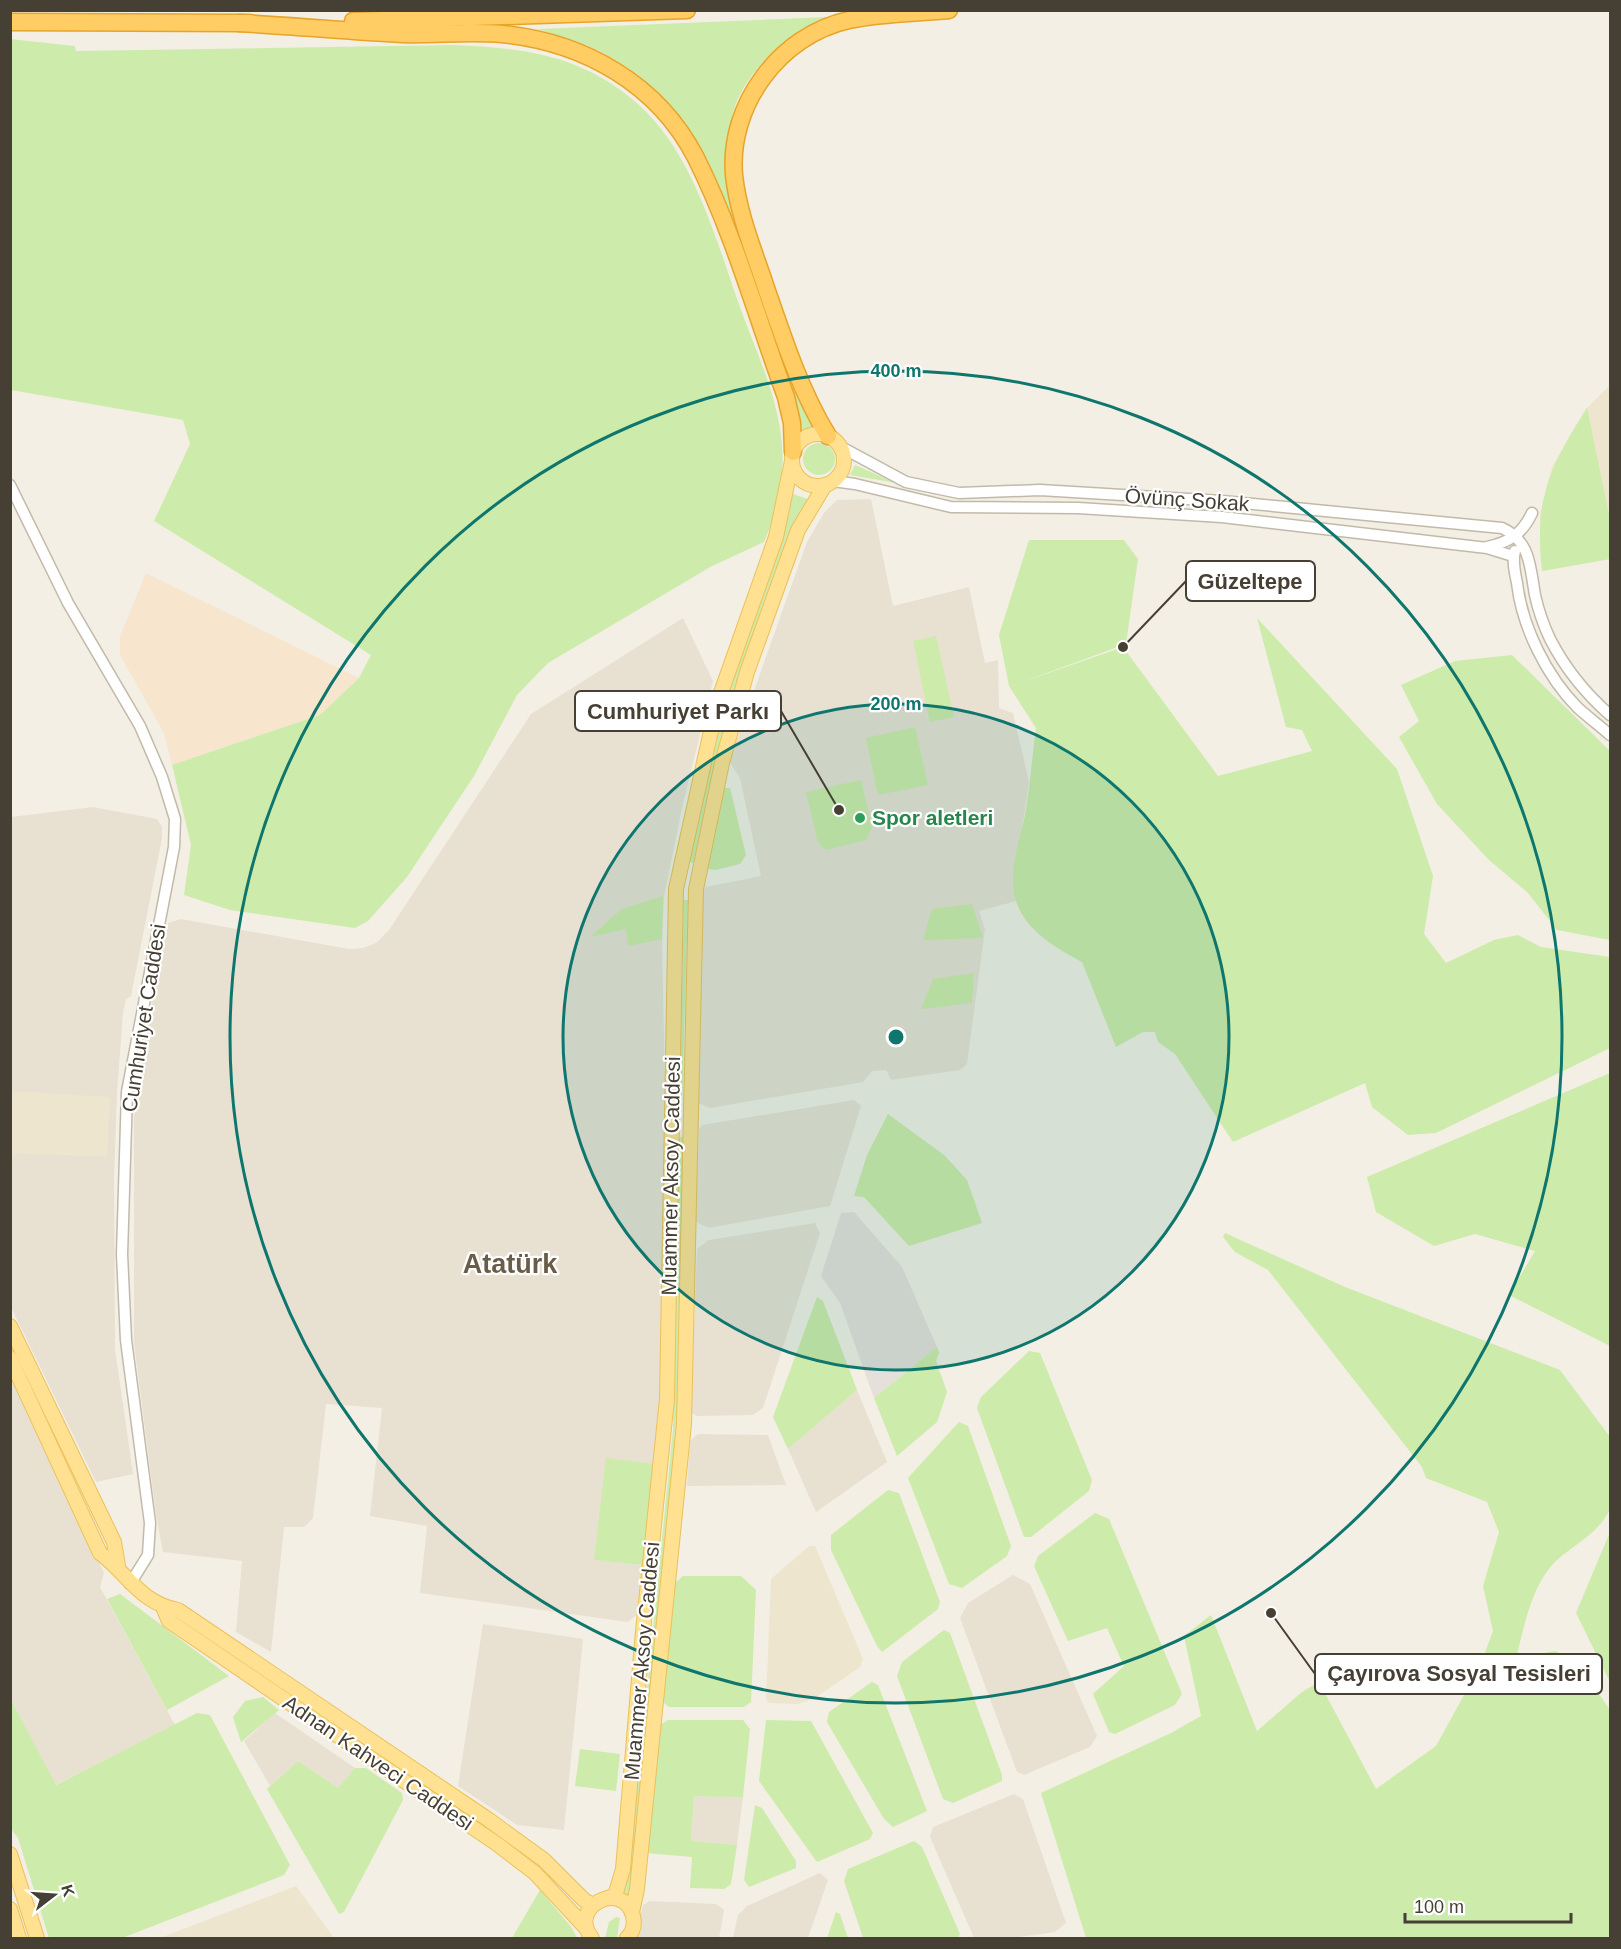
<svg xmlns="http://www.w3.org/2000/svg" width="1621" height="1949" font-family="Helvetica,sans-serif">
  <rect width="100%" height="100%" fill="#f3efe4"/>
  <g fill="#e8e1d2">
    <path d="M871,499L893,606L969,587L985,663L998,660L999,708L1013,713L1029,782L1014,883L1016,901L979,911L985,929L967,1064L960,1070L891,1080L886,1070L872,1071L863,1082L710,1108L698,1103L702,891L706,887L761,876L740,778L729,761L807,542L824,513L837,500Z"/>
    <path d="M683,618L713,681L682,808L664,897L662,939L666,1138L659,1430L655,1464L595,1560L643,1565L638,1614L628,1622L420,1593L427,1526L370,1516L382,1408L326,1404L313,1518L304,1527H284L271,1652L236,1632L242,1561L163,1552L156,1515L134,1343V1122L135,1086L168,923L181,919L349,949L363,948L376,943L389,930L531,714Z"/>
    <path d="M93,807L157,819L162,827V838L131,996L126,999L123,1013L117,1093L114,1178L115,1349L133,1474L96,1482L11,1307V817Z"/>
    <path d="M854,1100L861,1106L830,1206L709,1228L696,1222L699,1130L702,1125Z"/>
    <path d="M815,1223L820,1233L763,1408L753,1415L697,1416L691,1413L697,1249L709,1240Z"/>
    <path d="M10,1374L104,1573L100,1587L175,1725L55,1785L11,1700Z"/>
    <path d="M857,1390L887,1462L816,1512L788,1449Z"/>
    <path d="M698,1434L768,1435L786,1485L687,1486L690,1441Z"/>
    <path d="M1013,1575L1030,1584L1097,1736L1090,1747L1024,1775L1017,1772L960,1618L968,1603Z"/>
    <path d="M483,1624L583,1639L564,1830L517,1825L458,1786Z"/>
    <path d="M275,1713L355,1768L338,1788L298,1761L270,1786L244,1741Z"/>
    <path d="M1014,1794L1023,1799L1066,1923L1055,1932L1012,1938H974L930,1837L933,1827Z"/>
    <path d="M694,1795L743,1797L737,1845L691,1841Z"/>
    <path d="M820,1873L828,1880L808,1938H733L738,1915L747,1906Z"/>
    <path d="M650,1901L716,1904L724,1910L719,1938H634L643,1905Z"/>
  </g>
  <path fill="#f7e6cd" d="M146,573L359,678L320,715L172,765L164,733L120,655V636Z"/>
  <path fill="#e5e0d9" d="M854,1212L902,1267L937,1347L874,1398L840,1303L821,1276L841,1213Z"/>
  <g fill="#ede5cd">
    <path d="M1610,385V559L1542,571L1540,514L1552,467L1587,408Z"/>
    <path d="M11,1091L110,1097L107,1157L17,1153L11,1156Z"/>
    <path d="M809,1546H815L863,1659L860,1667L815,1698L798,1704L769,1703L766,1699L771,1579Z"/>
    <path d="M296,1886L334,1938H160Z"/>
  </g>
  <g fill="#cdebaa">
    <path d="M828,17C784,35 732,80 730,132C729,159 733,188 734,215L730,217C705,152 670,89 607,55C586,43 561,37 538,29Z"/>
    <path d="M10,39L75,46L76,51L453,45C525,48 583,55 639,105C695,156 716,241 741,310C756,351 776,393 781,436C786,472 778,510 764,542L712,566L548,663L517,695L474,776L407,877L368,921L355,928L230,910L184,895L191,845L172,765L320,715L359,678L371,655L154,521L190,444L183,420L11,390Z"/>
    <path d="M788,380L814,426L799,431Z"/>
    <path d="M1587,408L1610,520V559L1542,571C1534,500 1549,467 1587,408Z"/>
    <circle cx="819" cy="459" r="16"/>
    <path d="M855,465L896,483L850,475Z"/>
    <path d="M793,494L808,499L795,520L728,712L693,863L688,862L729,686L777,553Z"/>
    <path d="M1029,540H1124L1138,559L1126,644L1011,686L1123,647L1218,776L1312,751L1302,730L1286,727L1257,618L1397,769L1433,876L1424,934L1446,963L1494,940L1518,935L1541,947L1610,957V1048L1436,1133L1408,1135L1372,1107L1365,1083L1233,1142L1175,1054L1158,1042L1155,1032H1143L1116,1047L1082,962C1057,949 1025,930 1016,901C1007,875 1020,840 1025,815C1030,786 1032,757 1036,728L1009,686L999,635Z"/>
    <path d="M936,636L954,717L930,722L913,641Z"/>
    <path d="M1512,655L1610,751V940L1557,930L1528,893L1489,860L1437,804L1399,737L1419,721L1401,685L1455,661Z"/>
    <path d="M915,727L928,785L878,795L866,738Z"/>
    <path d="M861,780L872,828L866,840L826,850L818,843L806,792Z"/>
    <path d="M724,788H730L746,855L740,864L716,870L707,869L706,863Z"/>
    <path d="M663,896L662,939L628,946L626,929L590,937L622,909Z"/>
    <path d="M684,900H688L682,1105L680,1104Z"/>
    <path d="M972,904L983,938L923,940L932,909Z"/>
    <path d="M974,973L972,1003L921,1009L933,979Z"/>
    <path d="M1610,1073V1346L1509,1295L1535,1251L1475,1234L1434,1246L1376,1212L1367,1177Z"/>
    <path d="M888,1114L944,1155L967,1180L982,1223L909,1246L864,1197L854,1196L867,1155Z"/>
    <path d="M679,1137H684L678,1412L630,1899L622,1896L630,1859L673,1429Z"/>
    <path d="M1225,1233L1345,1287L1560,1370L1610,1437V1509C1599,1533 1576,1543 1557,1560C1531,1585 1525,1625 1516,1658L1555,1651L1577,1662L1610,1710V1938H1086L1041,1793L1171,1733L1201,1716L1184,1636L1211,1615L1257,1731L1302,1692L1319,1682L1376,1789L1436,1746L1480,1666L1493,1631L1483,1586L1499,1532L1487,1502L1426,1478L1422,1467L1268,1270L1235,1252L1223,1237Z"/>
    <path d="M817,1297L823,1301L857,1390L788,1449L773,1417Z"/>
    <path d="M937,1347L939,1353L936,1361L947,1392L937,1422L897,1456L874,1398Z"/>
    <path d="M1029,1351L1040,1353L1092,1480L1089,1491L1031,1537H1024L977,1408L981,1397Z"/>
    <path d="M959,1422L968,1426L1011,1546L1007,1556L962,1588L949,1584L908,1478Z"/>
    <path d="M606,1458L655,1464L643,1565L594,1560Z"/>
    <path d="M888,1490L899,1493L940,1602L938,1609L882,1652L877,1646L831,1550V1535Z"/>
    <path d="M1095,1513L1109,1519L1182,1694L1175,1705L1115,1734L1109,1732L1093,1694L1124,1666L1107,1628L1068,1641L1034,1566L1038,1556Z"/>
    <path d="M1610,1532V1682L1576,1613Z"/>
    <path d="M683,1576H741L756,1590L751,1702L744,1707H669L662,1701L674,1584Z"/>
    <path d="M120,1594L229,1676L167,1710L107,1599Z"/>
    <path d="M944,1630L950,1633L1002,1775V1781L953,1803L943,1799L897,1676L902,1662Z"/>
    <path d="M872,1682L878,1685L927,1811L893,1827L884,1819L827,1722L829,1712Z"/>
    <path d="M263,1697L279,1710L241,1742L233,1717L245,1701Z"/>
    <path d="M11,1700L56,1785L197,1713L210,1715L290,1865L284,1875L122,1938H49L18,1838L11,1829Z"/>
    <path d="M668,1720H743L750,1729L743,1797L694,1796L691,1841L737,1845L731,1884L724,1889L690,1888L692,1857L645,1853L658,1726Z"/>
    <path d="M766,1720L811,1721L873,1833L870,1839L817,1862L759,1781Z"/>
    <path d="M580,1749L620,1754L616,1791L575,1786Z"/>
    <path d="M298,1761L338,1788L355,1768H366L402,1793L403,1800L344,1912L339,1914L267,1789Z"/>
    <path d="M755,1805L762,1808L796,1861V1868L749,1887L744,1880Z"/>
    <path d="M914,1841L922,1847L960,1934L958,1938H863L844,1881L848,1869Z"/>
    <path d="M540,1890L572,1928L577,1938H512Z"/>
    <path d="M836,1912L840,1914L848,1938H827Z"/>
    <path d="M616,1917L620,1918L617,1938H605L609,1922Z"/>
  </g>
  <g fill="none" stroke-linecap="round" stroke-linejoin="round">
    <g stroke="#c2baa9" stroke-width="13">
      <g id="minor">
        <path d="M841,447L906,482L959,493L1040,490L1222,501L1502,528C1531,541 1530,568 1535,595C1538,609 1544,626 1550,639C1565,668 1586,694 1610,715"/>
        <path d="M833,481L855,484L951,507L1078,508L1222,517L1487,548L1513,556"/>
        <path d="M10,485L68,603L140,726L162,777L175,819L174,847L127,1092L122,1254L126,1340L150,1523L148,1555L130,1584"/>
        <path d="M1487,547C1510,542 1522,534 1532,513"/>
        <path d="M1515,551C1512,561 1515,573 1517,583C1522,627 1547,677 1578,708C1588,717 1600,726 1610,735"/>
      </g>
    </g>
    <g stroke="#ebc15a" stroke-width="16">
      <g id="major">
        <circle cx="818" cy="460" r="26"/>
        <path d="M10,1326L114,1542L118,1566"/>
        <path d="M10,1358L100,1553C128,1574 140,1603 178,1610L489,1820L544,1860L584,1900L593,1905"/>
        <path d="M163,1607L169,1621L497,1844L535,1873L586,1928"/>
        <path d="M10,1854L37,1938"/>
        <path d="M607,1898L615,1896L623,1869L643,1631L667,1399L676,889L717,704L776,537L792,461"/>
        <path d="M10,1909L19,1938"/>
        <path d="M632,1912L637,1889L684,1424L696,889L722,763L747,672L798,530L825,485"/>
        <path d="M592,1938C566,1906 624,1879 633,1916C635,1924 633,1932 627,1938"/>
      </g>
    </g>
    <g stroke="#e7a42a" stroke-width="19">
      <g id="highway">
        <path d="M353,21L687,10"/>
        <path d="M10,22L250,23"/>
        <path d="M239,23C293,26 348,31 402,34C435,35 469,31 502,34C584,42 658,84 696,158C734,234 757,318 786,397L792,423L793,452"/>
        <path d="M828,436C799,388 783,337 765,285C753,249 738,213 734,175C728,105 780,35 849,20C881,13 916,13 949,10"/>
      </g>
    </g>
    <use href="#minor" stroke="#fff" stroke-width="10"/>
    <use href="#major" stroke="#ffe191" stroke-width="14"/>
    <use href="#highway" stroke="#ffcd63" stroke-width="16"/>
  </g>
  <circle cx="896" cy="1037" r="333" fill="#0f766e" fill-opacity=".12"/>
  <g fill="none" stroke="#0f766e" stroke-width="3">
    <circle cx="896" cy="1037" r="333"/>
    <circle cx="896" cy="1037" r="666"/>
  </g>
  <circle fill="#2e9e5b" stroke="#fff" stroke-width="2" cx="860" cy="818" r="6"/>
  <g text-anchor="middle" stroke-width="4.5" stroke-linejoin="round" paint-order="stroke">
    <g font-size="21" fill="#463f34" stroke="#fff">
      <text transform="translate(1187 500) rotate(4)" y="7">Övünç Sokak</text>
      <text transform="translate(144 1018) rotate(-81)" y="7">Cumhuriyet Caddesi</text>
      <text transform="translate(671 1176) rotate(-89)" y="7">Muammer Aksoy Caddesi</text>
      <text transform="translate(642 1661) rotate(-85)" y="7">Muammer Aksoy Caddesi</text>
      <text transform="translate(378 1763) rotate(34)" y="7">Adnan Kahveci Caddesi</text>
    </g>
    <g font-size="21" font-weight="bold" fill="#27864d" stroke="#fff" text-anchor="start">
      <text x="872" y="825">Spor aletleri</text>
    </g>
    <g font-size="27" font-weight="bold" fill="#695d4a" stroke="#fff">
      <text x="510" y="1273">Atatürk</text>
    </g>
  </g>
  <circle cx="896" cy="1037" r="9" fill="#0f766e" stroke="#fff" stroke-width="3"/>
  <g font-size="18" text-anchor="middle" font-weight="bold" fill="#0f766e" stroke="#fff" stroke-width="4.5" stroke-linejoin="round" paint-order="stroke">
    <text x="896" y="377">400 m</text>
    <text x="896" y="710">200 m</text>
  </g>
  <path fill="none" stroke="#463f34" stroke-width="2" d="M1123 647L1186 581M839 810L781 711M1271 1613L1315 1674"/>
  <g fill="#463f34" stroke="#fff" stroke-width="2">
    <circle cx="1123" cy="647" r="6"/>
    <circle cx="839" cy="810" r="6"/>
    <circle cx="1271" cy="1613" r="6"/>
  </g>
  <g fill="#fff" stroke="#463f34" stroke-width="2">
    <rect x="1186" y="561" width="129" height="40" rx="6"/>
    <rect x="575" y="691" width="206" height="40" rx="6"/>
    <rect x="1315" y="1654" width="287" height="40" rx="6"/>
  </g>
  <g font-size="22" text-anchor="middle" font-weight="bold" fill="#463f34">
    <text x="1250" y="589">Güzeltepe</text>
    <text x="678" y="719">Cumhuriyet Parkı</text>
    <text x="1459" y="1681">Çayırova Sosyal Tesisleri</text>
  </g>
  <rect width="1621" height="1949" fill="none" stroke="#463f34" stroke-width="24"/>
  <g transform="translate(54 1895) rotate(73)" stroke="#ffffff" stroke-width="4.5" paint-order="stroke">
  <path d="M0-4.5L10 22L0 15L-10 22Z" fill="#463f34"/>
  <text y="-9" font-size="16" font-weight="bold" text-anchor="middle" fill="#463f34">K</text>
  </g>
  <path d="M1405 1913v9h166v-9" fill="none" stroke="#463f34" stroke-width="3"/>
  <text x="1414" y="1913" font-size="18" fill="#463f34" stroke="#ffffff" stroke-width="4.5" paint-order="stroke">100 m</text>
</svg>
